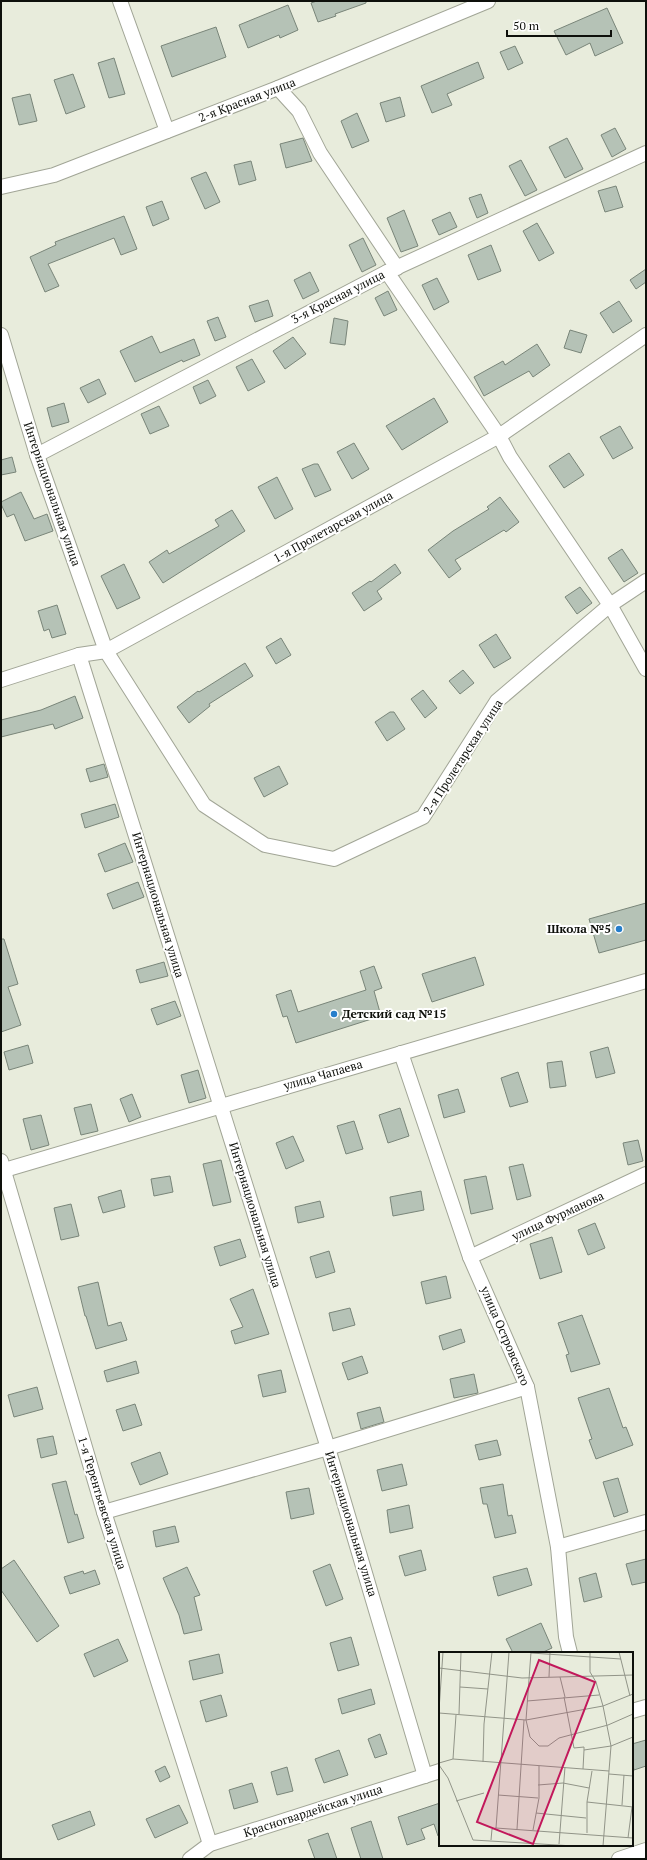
<svg xmlns="http://www.w3.org/2000/svg" width="647" height="1860" font-family="'PT Serif',serif">
  <rect width="100%" height="100%" fill="#e8ecdc"/>
  <g fill="#b5c2b6" stroke="#798579">
    <path d="M317,1H366V3L335,14L336,16L318,22L311,3Z"/>
    <path d="M288,5L298,30L280,38L279,35L248,48L239,25Z"/>
    <path d="M607,8L623,43L595,56L590,43L566,55L554,31Z"/>
    <path d="M216,27L226,57L172,77L161,46Z"/>
    <path d="M515,46L523,63L508,70L500,52Z"/>
    <path d="M114,58L125,94L109,98L98,63Z"/>
    <path d="M478,62L484,78L447,94L452,105L432,113L421,86Z"/>
    <path d="M73,74L85,107L66,114L54,80Z"/>
    <path d="M30,94L37,121L19,125L12,98Z"/>
    <path d="M400,97L405,116L386,122L380,103Z"/>
    <path d="M357,113L369,141L352,148L341,121Z"/>
    <path d="M615,128L626,149L612,157L601,135Z"/>
    <path d="M303,138L312,161L286,168L280,144Z"/>
    <path d="M567,138L583,169L565,178L549,147Z"/>
    <path d="M521,160L537,190L525,196L509,166Z"/>
    <path d="M251,161L256,180L239,185L234,165Z"/>
    <path d="M206,172L220,202L205,209L191,178Z"/>
    <path d="M616,186L623,207L605,212L598,191Z"/>
    <path d="M481,194L488,213L477,218L469,198Z"/>
    <path d="M162,201L169,219L153,226L146,207Z"/>
    <path d="M404,210L418,246L401,252L387,218Z"/>
    <path d="M450,212L457,227L439,235L432,220Z"/>
    <path d="M124,216L137,249L121,255L114,238L48,264L59,286L45,292L30,257L56,245L55,242Z"/>
    <path d="M537,223L554,253L539,261L523,231Z"/>
    <path d="M363,238L376,265L362,272L349,245Z"/>
    <path d="M491,245L501,271L478,280L468,255Z"/>
    <path d="M646,269V282L636,289L630,280Z"/>
    <path d="M310,272L319,291L303,299L294,280Z"/>
    <path d="M437,278L449,302L434,310L422,285Z"/>
    <path d="M388,291L397,310L384,316L375,298Z"/>
    <path d="M268,300L273,316L255,322L249,306Z"/>
    <path d="M619,301L632,321L613,333L600,313Z"/>
    <path d="M218,317L226,337L215,341L207,321Z"/>
    <path d="M334,318L348,321L345,345L330,343Z"/>
    <path d="M570,330L587,335L581,353L564,348Z"/>
    <path d="M152,336L160,353L194,339L200,355L183,362L182,360L135,382L120,351Z"/>
    <path d="M293,337L306,354L285,369L273,351Z"/>
    <path d="M537,344L550,365L533,377L529,371L484,396L474,377L503,361L505,365Z"/>
    <path d="M252,359L265,382L248,391L236,367Z"/>
    <path d="M99,379L106,394L88,403L80,388Z"/>
    <path d="M208,380L216,396L200,404L193,387Z"/>
    <path d="M434,398L448,422L402,450L386,426Z"/>
    <path d="M64,403L69,422L52,427L47,408Z"/>
    <path d="M159,406L169,426L150,434L141,414Z"/>
    <path d="M620,426L633,448L613,459L600,437Z"/>
    <path d="M354,443L369,469L352,479L337,452Z"/>
    <path d="M569,453L584,475L564,488L549,466Z"/>
    <path d="M12,457L16,472L1,475V460Z"/>
    <path d="M314,464H318L331,490L315,497L302,469Z"/>
    <path d="M277,477L293,509L275,519L258,487Z"/>
    <path d="M21,492L34,519L47,514L53,531L25,541L14,514L7,517L1,504V502Z"/>
    <path d="M500,497L519,522L506,532L504,530L455,560L461,569L449,578L428,550L453,531L489,509L487,507Z"/>
    <path d="M232,510L245,531L163,583L149,562L167,550L169,554L219,526L215,520Z"/>
    <path d="M622,549L638,573L624,582L608,558Z"/>
    <path d="M124,564L140,598L117,609L101,576Z"/>
    <path d="M395,564L401,573L377,591L382,599L364,611L352,593L370,581L371,582Z"/>
    <path d="M580,587L592,603L577,614L565,597Z"/>
    <path d="M57,605L66,634L52,638L49,629L44,631L38,611Z"/>
    <path d="M496,634L511,658L494,668L479,645Z"/>
    <path d="M281,638L291,655L276,664L266,647Z"/>
    <path d="M245,663L253,676L209,704L210,706L189,723L177,707L198,691L199,692Z"/>
    <path d="M463,670L474,683L460,694L449,681Z"/>
    <path d="M423,690L437,708L425,718L411,699Z"/>
    <path d="M75,696L83,718L55,729L53,724L1,737V720L41,710Z"/>
    <path d="M390,712H394L405,729L387,741L375,722Z"/>
    <path d="M104,764L108,777L90,782L86,769Z"/>
    <path d="M279,766L288,784L264,797L254,778Z"/>
    <path d="M115,804L119,817L85,828L81,814Z"/>
    <path d="M125,843L133,862L105,872L98,854Z"/>
    <path d="M138,882L144,897L113,909L107,894Z"/>
    <path d="M646,903V940L599,953L589,919Z"/>
    <path d="M1,939H4L18,984L8,987L21,1025L1,1032Z"/>
    <path d="M475,957L484,985L432,1002L422,974Z"/>
    <path d="M164,962L168,976L140,983L136,970Z"/>
    <path d="M374,966L382,988L374,991L381,1016L296,1043L287,1016L283,1017L276,995L291,990L298,1012L366,990L360,971Z"/>
    <path d="M175,1001L181,1016L157,1025L151,1009Z"/>
    <path d="M28,1045L33,1063L9,1070L4,1052Z"/>
    <path d="M608,1047L615,1073L596,1078L590,1052Z"/>
    <path d="M562,1061L566,1086L550,1088L547,1063Z"/>
    <path d="M198,1070L206,1098L189,1103L181,1075Z"/>
    <path d="M518,1072L528,1102L510,1107L501,1078Z"/>
    <path d="M458,1089L465,1112L444,1118L438,1095Z"/>
    <path d="M132,1094L141,1117L129,1122L120,1099Z"/>
    <path d="M91,1104L98,1131L81,1135L74,1108Z"/>
    <path d="M400,1108L409,1136L388,1143L379,1115Z"/>
    <path d="M41,1115L49,1145L31,1150L23,1119Z"/>
    <path d="M354,1121L363,1149L346,1154L337,1126Z"/>
    <path d="M293,1136L304,1161L286,1169L276,1143Z"/>
    <path d="M638,1140L643,1161L628,1165L623,1143Z"/>
    <path d="M221,1160L231,1202L213,1206L203,1164Z"/>
    <path d="M523,1164L531,1196L517,1200L509,1167Z"/>
    <path d="M170,1176L173,1192L154,1196L151,1179Z"/>
    <path d="M486,1176L493,1209L471,1214L464,1180Z"/>
    <path d="M121,1190L125,1207L103,1213L98,1197Z"/>
    <path d="M421,1191L424,1210L393,1216L390,1197Z"/>
    <path d="M320,1201L324,1217L298,1223L295,1207Z"/>
    <path d="M71,1204L79,1236L61,1240L54,1208Z"/>
    <path d="M595,1223L605,1248L588,1255L578,1230Z"/>
    <path d="M552,1237L562,1272L540,1279L530,1244Z"/>
    <path d="M240,1239L246,1257L220,1266L214,1247Z"/>
    <path d="M329,1251L335,1272L316,1278L310,1257Z"/>
    <path d="M446,1276L451,1298L426,1304L421,1282Z"/>
    <path d="M98,1282L108,1326L121,1322L127,1340L96,1349L86,1316H85L78,1287Z"/>
    <path d="M253,1289L269,1334L235,1344L231,1331L243,1327L230,1299Z"/>
    <path d="M350,1308L355,1325L333,1331L329,1313Z"/>
    <path d="M582,1315L600,1364L571,1372L566,1355L569,1354L558,1323Z"/>
    <path d="M461,1329L465,1342L443,1350L439,1336Z"/>
    <path d="M362,1356L368,1373L348,1380L342,1363Z"/>
    <path d="M136,1361L139,1373L107,1382L104,1371Z"/>
    <path d="M281,1370L286,1392L263,1397L258,1375Z"/>
    <path d="M474,1374L478,1393L454,1398L450,1379Z"/>
    <path d="M37,1387L43,1409L14,1417L8,1395Z"/>
    <path d="M609,1388L623,1428L626,1427L633,1445L596,1459L589,1440L592,1439L578,1398Z"/>
    <path d="M135,1404L142,1425L123,1431L116,1410Z"/>
    <path d="M380,1407L384,1422L361,1429L357,1413Z"/>
    <path d="M53,1436L57,1454L41,1458L37,1439Z"/>
    <path d="M497,1440L501,1455L479,1460L475,1445Z"/>
    <path d="M160,1452L168,1474L140,1485L131,1463Z"/>
    <path d="M402,1464L407,1485L382,1491L377,1470Z"/>
    <path d="M618,1478L628,1512L614,1517L603,1482Z"/>
    <path d="M66,1481L75,1515L77,1514L84,1538L68,1543L52,1484Z"/>
    <path d="M503,1484L508,1516L512,1515L516,1533L495,1538L487,1504H483L480,1488Z"/>
    <path d="M309,1488L314,1514L291,1519L286,1492Z"/>
    <path d="M409,1505L413,1528L390,1533L387,1510Z"/>
    <path d="M175,1526L179,1542L156,1547L153,1531Z"/>
    <path d="M421,1550L426,1570L405,1576L399,1556Z"/>
    <path d="M646,1559V1582L632,1585L626,1564Z"/>
    <path d="M14,1560L59,1626L37,1642L1,1590V1569Z"/>
    <path d="M330,1564L343,1599L326,1606L313,1571Z"/>
    <path d="M187,1567L200,1595L194,1597L202,1630L184,1634L179,1615L163,1578Z"/>
    <path d="M527,1568L532,1585L498,1596L493,1577Z"/>
    <path d="M95,1570L100,1584L70,1594L64,1577L83,1571L84,1574Z"/>
    <path d="M596,1573L602,1597L584,1602L579,1578Z"/>
    <path d="M541,1623L552,1648L541,1653H513L506,1639Z"/>
    <path d="M351,1637L359,1665L338,1671L330,1643Z"/>
    <path d="M118,1639L128,1661L94,1677L84,1654Z"/>
    <path d="M219,1654L223,1673L193,1680L189,1661Z"/>
    <path d="M371,1689L375,1704L342,1714L338,1699Z"/>
    <path d="M221,1695L227,1716L206,1722L200,1701Z"/>
    <path d="M380,1734L387,1754L375,1758L368,1739Z"/>
    <path d="M646,1740V1766L634,1770L632,1761V1744Z"/>
    <path d="M339,1750L348,1775L324,1783L315,1759Z"/>
    <path d="M165,1766L170,1777L160,1782L155,1771Z"/>
    <path d="M287,1767L293,1791L277,1795L271,1772Z"/>
    <path d="M252,1783L258,1802L234,1809L229,1790Z"/>
    <path d="M440,1803V1836H438L434,1824L421,1829L425,1839L407,1845L398,1817Z"/>
    <path d="M179,1805L188,1823L155,1838L146,1819Z"/>
    <path d="M90,1811L95,1825L58,1840L52,1825Z"/>
    <path d="M371,1821L383,1859H361L351,1828Z"/>
    <path d="M328,1833L337,1859H315L308,1840Z"/>
  </g>
  <g fill="none" stroke-linecap="round" stroke-linejoin="round">
    <g stroke="#a1a596" stroke-width="16">
      <g id="minor">
        <path d="M120,1L167,131"/>
        <path d="M278,88L299,111L320,153L397,268"/>
        <path d="M1,187L54,175L278,88L488,1"/>
        <path d="M387,272L499,436L510,457L610,605L646,669"/>
        <path d="M1,335L37,455L106,651L204,805L265,845L334,859L423,817L497,701L610,605L646,581"/>
        <path d="M37,455L387,272L646,153"/>
        <path d="M79,655L328,1448L425,1776"/>
        <path d="M1,680L79,655L106,651L499,436L646,335"/>
        <path d="M401,1053L470,1257L527,1387L558,1547L566,1637L570,1653"/>
        <path d="M1,1161L104,1512L210,1844"/>
        <path d="M1,1171L646,981"/>
        <path d="M470,1257L646,1174"/>
        <path d="M104,1512L328,1448L527,1387"/>
        <path d="M558,1547L646,1522"/>
        <path d="M632,1711L646,1707"/>
        <path d="M190,1859L210,1844L440,1771"/>
        <path d="M619,1859L646,1850"/>
      </g>
    </g>
    <use href="#minor" stroke="#fff" stroke-width="14"/>
  </g>
  <g fill="#267ecb" stroke="#fff" stroke-width="1.5">
    <circle cx="619" cy="929" r="4"/>
    <circle cx="334" cy="1014" r="4"/>
  </g>
  <g text-anchor="middle" stroke-width="4" stroke-linejoin="round" paint-order="stroke">
    <g font-size="12" fill="#0e100b" stroke="#fff">
      <text transform="translate(247 100) rotate(-21)" y="4">2-я Красная улица</text>
      <text transform="translate(338 297) rotate(-27)" y="4">3-я Красная улица</text>
      <text transform="translate(52 494) rotate(71)" y="4">Интернациональная улица</text>
      <text transform="translate(333 527) rotate(-29)" y="4">1-я Пролетарская улица</text>
      <text transform="translate(463 757) rotate(-57)" y="4">2-я Пролетарская улица</text>
      <text transform="translate(158 905) rotate(73)" y="4">Интернациональная улица</text>
      <text transform="translate(323 1075) rotate(-16)" y="4">улица Чапаева</text>
      <text transform="translate(255 1215) rotate(73)" y="4">Интернациональная улица</text>
      <text transform="translate(558 1216) rotate(-25)" y="4">улица Фурманова</text>
      <text transform="translate(505 1336) rotate(67)" y="4">улица Островского</text>
      <text transform="translate(102 1503) rotate(73)" y="4">1-я Терентьевская улица</text>
      <text transform="translate(351 1524) rotate(73)" y="4">Интернациональная улица</text>
      <text transform="translate(313 1811) rotate(-18)" y="4">Красногвардейская улица</text>
    </g>
    <g font-size="12" font-weight="bold" fill="#0e100b" stroke="#fff" text-anchor="end">
      <text x="611" y="933">Школа №5</text>
      <text x="342" y="1018" text-anchor="start">Детский сад №15</text>
    </g>
  </g>
  <g transform="translate(439 1652)">
    <rect width="194" height="194" fill="#e8ecdc"/>
    <path fill="none" stroke="#919488" stroke-width="1" d="M92,0L87,68L91,85L100,94H109L120,86L169,73L194,62M151,0V20L157,30L164,54L172,94L164,194M180,0L191,44M92,1L182,7M0,16L83,26L194,23M110,25L111,0M121,25L126,45M21,35L49,37M125,45L135,96L145,95V98M88,49L160,43M0,58L4,0M0,61L87,68L164,54L194,42M20,62L22,0M14,107L17,63M44,110L45,72L53,0M0,111L14,107L170,119M0,113L9,126L34,188L135,194M144,117L145,98L172,94L194,85M170,122L194,124M99,133L124,131L150,136M59,143L99,146M17,149L45,141M148,150L194,155M183,153L185,123M97,161L147,166M57,176L70,0M78,177L85,68M94,178L100,146V114M148,181V150L153,119M189,186L193,155M52,188L53,177L57,176L194,186M120,192L126,115"/>
    <path fill="#c2185b" fill-opacity="0.15" stroke="#c2185b" stroke-width="2" d="M100,8L156,30L94,192L38,170Z"/>
    <rect width="194" height="194" fill="none" stroke="#0e100b" stroke-width="2"/>
  </g>
  <rect width="647" height="1860" fill="none" stroke="#0e100b" stroke-width="4"/>
  <path d="M507 30v6h104v-6" fill="none" stroke="#0e100b" stroke-width="2"/>
  <text x="513" y="30" font-size="12" fill="#0e100b" stroke="#ffffff" stroke-width="3" paint-order="stroke">50 m</text>
</svg>
